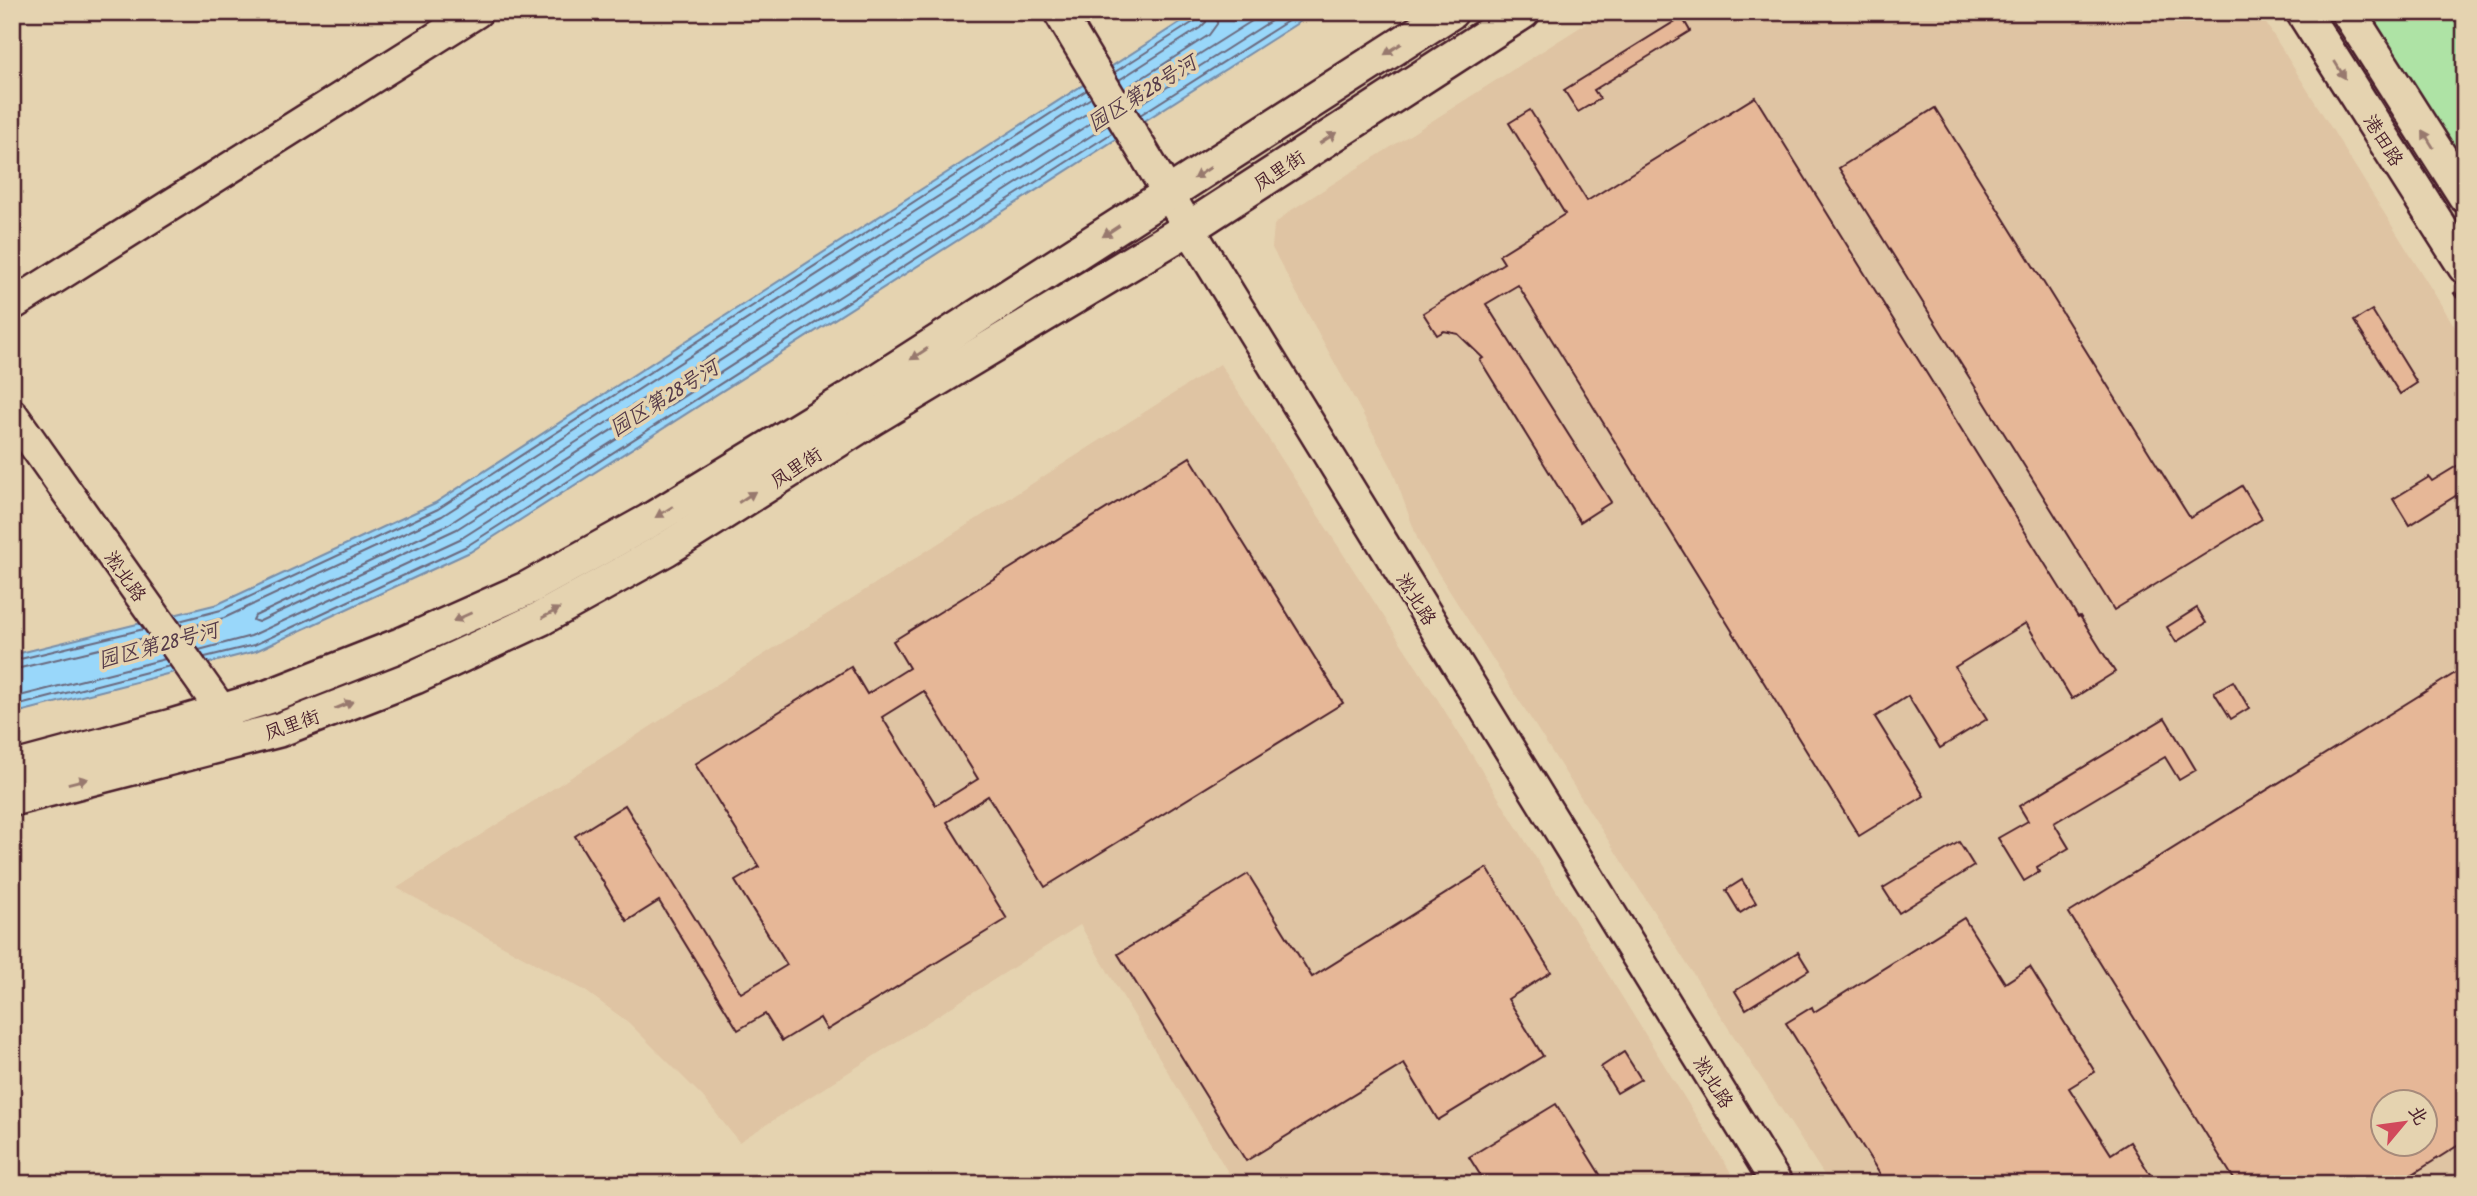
<svg xmlns="http://www.w3.org/2000/svg" width="2477" height="1196" font-family="'Patrick Hand','LXGW WenKai TC',sans-serif">
  <rect width="100%" height="100%" fill="#e5d3b0"/>
  <filter id="ink" filterUnits="userSpaceOnUse"><feTurbulence type="fractalNoise" baseFrequency=".0143" numOctaves="2"/><feDisplacementMap in="SourceGraphic" scale="14" xChannelSelector="R" yChannelSelector="G"/><feConvolveMatrix kernelMatrix="1 2 1 2 8 2 1 2 1" color-interpolation-filters="sRGB"/></filter>
  <g filter="url(#ink)">
    <g fill="#dfc4a3" fill-rule="evenodd">
      <path d="M1604,12H2259L2465,343V1184H1830L1699,983L1419,543L1391,466L1272,248L1274,225L1290,211ZM2382,1102H2424V1144H2382Z"/>
      <path d="M1220,364L1438,700L1738,1184H1235L1080,925L739,1142L703,1097L628,1022L584,990L397,888Z"/>
    </g>
    <path fill="#aee3a5" stroke="#7c8168" stroke-width="2" d="M2368,12H2465V165Z"/>
    <path fill="#99d7fa" stroke="#798da7" stroke-width="2" d="M1196,12H1315L470,552L256,651L12,714V655L218,604L435,503Z"/>
    <g fill="none" stroke-linecap="round" stroke-linejoin="round">
      <g stroke="#6a697e" stroke-width="2">
        <path d="M1115,72L1195,21L1199,12"/>
        <path d="M1119,80L1200,28L1206,22L1208,12"/>
        <path d="M1125,89L1209,35L1217,24L1218,12"/>
        <path d="M1130,98L1266,12"/>
        <path d="M1097,107L449,524L255,616L253,620L258,622L457,529L1102,116"/>
        <path d="M1136,107L1285,12"/>
        <path d="M1140,115L1302,12"/>
        <path d="M179,621L221,610L438,509L1087,90"/>
        <path d="M184,628L224,618L442,516L1091,98"/>
        <path d="M199,650L251,636L462,538L1108,125"/>
        <path d="M205,657L254,645L467,546L1112,133"/>
        <path d="M12,661L144,629"/>
        <path d="M12,670L149,637"/>
        <path d="M12,698L165,659"/>
        <path d="M12,707L170,666"/>
      </g>
    </g>
    <g fill="#e6b797" stroke="#4a1f2b" stroke-width="2" fill-rule="evenodd">
      <path d="M1682,17L1690,31L1594,90L1600,99L1578,112L1564,90Z"/>
      <path d="M1755,97L2078,617L2080,616L2115,672L2072,699L2026,623L1955,667L1987,719L1940,748L1908,696L1875,717L1924,796L1859,836L1518,285L1486,304L1611,502L1580,522L1480,360L1483,358L1458,334L1444,331L1437,335L1423,313L1504,263L1499,255L1565,214L1509,123L1530,110L1587,201Z"/>
      <path d="M1935,108L2190,518L2242,486L2262,519L2114,610L1839,168Z"/>
      <path d="M2372,310L2417,383L2400,394L2354,321Z"/>
      <path d="M1190,457L1343,703L1045,887L988,796L947,822L1007,919L827,1030L820,1018L782,1041L765,1014L738,1030L659,901L627,921L575,836L625,805L741,993L787,965L735,881L759,867L695,764L851,667L867,694L909,668L893,641ZM924,691L978,779L936,805L882,717Z"/>
      <path d="M2465,461V490L2409,525L2393,499L2429,477L2432,481Z"/>
      <path d="M2197,608L2206,623L2176,642L2167,627Z"/>
      <path d="M2465,667V1141L2397,1184H2237L2069,913ZM2383,1102H2425V1144H2383Z"/>
      <path d="M2233,681L2249,708L2231,719L2214,692Z"/>
      <path d="M2165,718L2196,770L2179,780L2165,757L2054,823L2069,848L2037,867L2039,872L2024,881L1998,838L2028,821L2019,806Z"/>
      <path d="M1959,842L1974,866L1899,913L1883,888Z"/>
      <path d="M1487,868L1551,972L1508,999L1543,1056L1438,1120L1404,1064L1246,1161L1118,954L1248,874L1312,977Z"/>
      <path d="M1742,880L1756,903L1740,913L1726,890Z"/>
      <path d="M1964,918L2005,983L2030,967L2095,1072L2069,1088L2111,1154L2130,1142L2156,1184H1886L1786,1023L1812,1007L1814,1012Z"/>
      <path d="M1798,952L1809,970L1746,1009L1735,991Z"/>
      <path d="M1624,1052L1641,1079L1617,1093L1601,1067Z"/>
      <path d="M1556,1104L1606,1184H1486L1469,1157Z"/>
    </g>
    <g fill="none" stroke-linecap="round" stroke-linejoin="round">
      <g stroke="#4a1f2b" stroke-width="35">
        <g id="secondary">
          <path d="M1059,12L1189,228L1777,1184"/>
          <path d="M12,305L477,12"/>
          <path d="M12,414L222,711L228,731"/>
        </g>
      </g>
      <g stroke="#4a1f2b" stroke-width="38">
        <g id="primary">
          <path d="M2303,12L2465,267"/>
          <path d="M2348,12L2465,196"/>
          <path d="M12,769L172,726L268,697L400,645L528,588L649,521L855,395L1451,12"/>
          <path d="M12,799L279,730L415,677L542,618L666,549L873,418L1189,228L1523,12"/>
        </g>
      </g>
      <path stroke="#4a1f2b" stroke-width="3.5" stroke-dasharray="7 5" stroke-linecap="butt" d="M2454,292L2465,309"/>
      <use href="#secondary" stroke="#e5d3b0" stroke-width="30"/>
      <use href="#primary" stroke="#e5d3b0" stroke-width="33"/>
    </g>
    <defs><path id="oneway-solid" d="M-6-.8H1V-3.2L6.5 0L1 3.2V.8H-6Z" transform="scale(1.75)"/></defs>
    <g fill="#98796e">
      <use href="#oneway-solid" transform="translate(1393 49) rotate(147)"/>
      <use href="#oneway-solid" transform="translate(2340 70) rotate(58)"/>
      <use href="#oneway-solid" transform="translate(1328 138) rotate(-33)"/>
      <use href="#oneway-solid" transform="translate(2428 139) rotate(-122)"/>
      <use href="#oneway-solid" transform="translate(1202 173) rotate(147)"/>
      <use href="#oneway-solid" transform="translate(1111 231) rotate(147)"/>
      <use href="#oneway-solid" transform="translate(919 354) rotate(147)"/>
      <use href="#oneway-solid" transform="translate(747 497) rotate(-33)"/>
      <use href="#oneway-solid" transform="translate(664 512) rotate(148)"/>
      <use href="#oneway-solid" transform="translate(551 613) rotate(-29)"/>
      <use href="#oneway-solid" transform="translate(462 617) rotate(156)"/>
      <use href="#oneway-solid" transform="translate(344 705) rotate(-22)"/>
      <use href="#oneway-solid" transform="translate(78 781) rotate(-14)"/>
    </g>
  </g>
  <g text-anchor="middle" stroke-width="7" stroke-linejoin="round" paint-order="stroke">
    <g font-size="19" fill="#4a1f2b" stroke="#e5d3b0">
      <text transform="translate(2384 140) rotate(58)" y="7">港田路</text>
      <text transform="translate(1279 170) rotate(-33)" y="7">凤里街</text>
      <text transform="translate(796 467) rotate(-33)" y="7">凤里街</text>
      <text transform="translate(126 576) rotate(55)" y="7">淞北路</text>
      <text transform="translate(1417 599) rotate(58)" y="7">淞北路</text>
      <text transform="translate(292 724) rotate(-19)" y="7">凤里街</text>
      <text transform="translate(1714 1082) rotate(58)" y="7">淞北路</text>
    </g>
    <g font-size="21" font-style="italic" fill="#563b4a" stroke="#e5d3b0">
      <text transform="translate(1142 93) rotate(-32)" y="7">园区第28号河</text>
      <text transform="translate(664 398) rotate(-32)" y="7">园区第28号河</text>
      <text transform="translate(158 645) rotate(-15)" y="7">园区第28号河</text>
    </g>
  </g>
  <rect width="2477" height="1196" fill="none" stroke="#e5d3b0" stroke-width="42"/>
  <rect x="21" y="21" width="2435" height="1154" fill="none" stroke="#4a1f2b" stroke-width="2.5" filter="url(#ink)"/>
  <g transform="translate(2404 1123) rotate(61)"><circle r="33" fill="#e5d3b0" stroke="#a78b7b" stroke-width="2"/>
  <path d="M0-5L12 26L0 18L-12 26Z" fill="#d1495b"/>
  <text y="-10" font-size="19" font-weight="bold" text-anchor="middle" fill="#4a1f2b">北</text>
  </g>
</svg>
